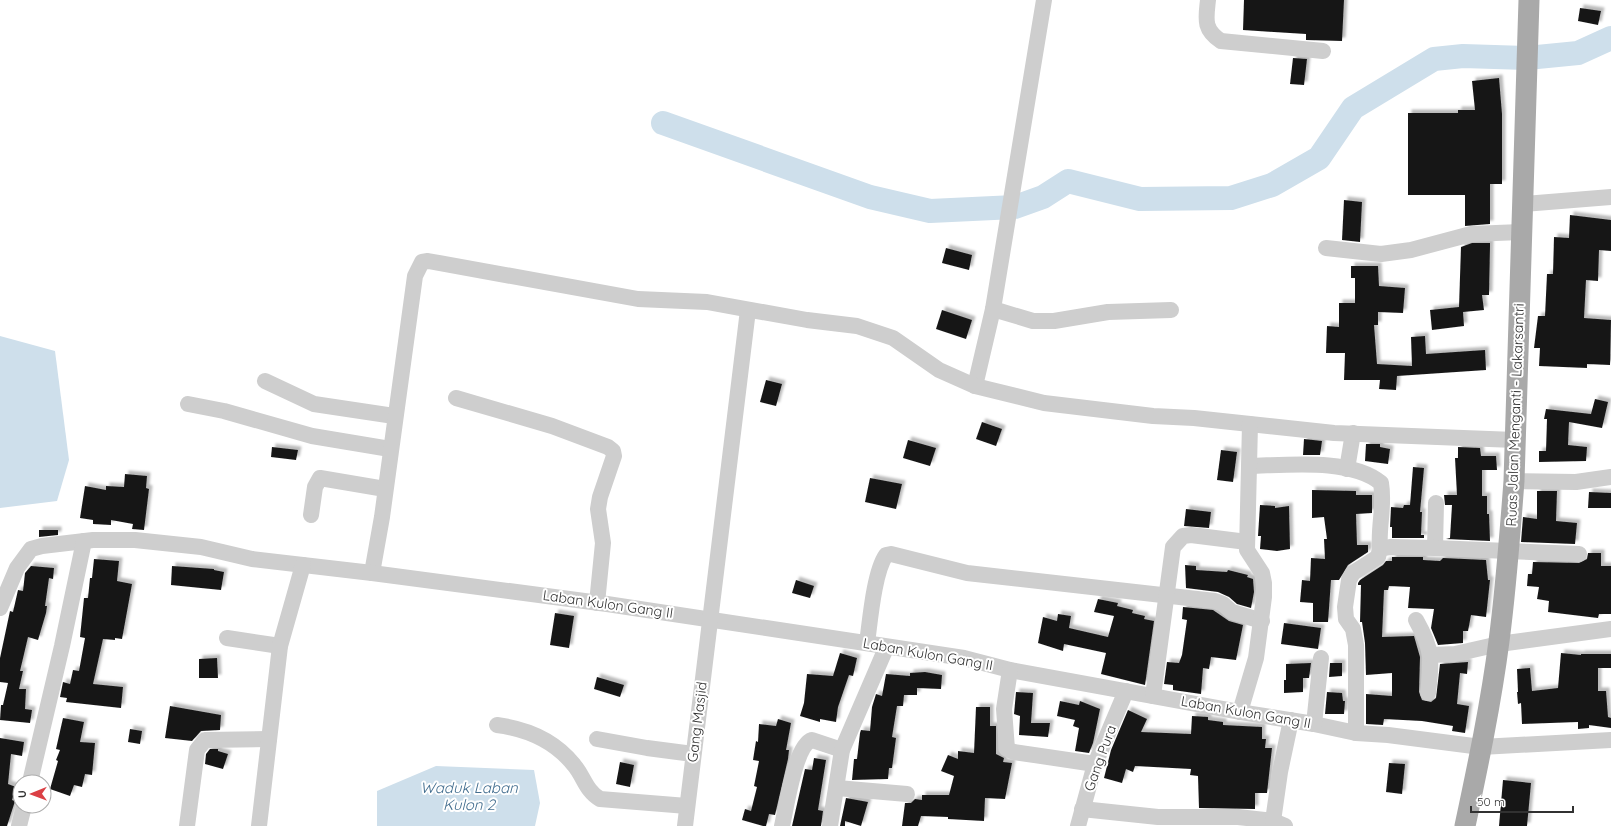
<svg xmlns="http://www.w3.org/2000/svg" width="1611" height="826" font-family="Quicksand,sans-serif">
  <defs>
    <filter id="shadow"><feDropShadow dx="3.5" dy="-3.5" stdDeviation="1" flood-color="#0004"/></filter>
  </defs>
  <rect width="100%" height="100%" fill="#fff"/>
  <g fill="#cedfeb">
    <path d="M0,336L55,351L69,460L57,501L0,508Z"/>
    <path d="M436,766L534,770L540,803L535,826H377V791Z"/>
  </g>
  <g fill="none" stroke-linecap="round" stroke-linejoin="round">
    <path stroke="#cedfeb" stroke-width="24" d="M663,123L870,197L930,211L1015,207L1043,197L1068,181L1140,199L1231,198L1272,185L1319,158L1353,108L1434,59L1463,56L1527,58L1578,53L1611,38"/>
  </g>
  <g fill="#181818" filter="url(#shadow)">
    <path d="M1244,0H1344L1342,41L1306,40V34L1243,30Z"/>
    <path d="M1580,8L1601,11L1598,25L1578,21Z"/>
    <path d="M1293,58L1307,59L1304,85L1290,84Z"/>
    <path d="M1499,78L1502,114V184H1490V224L1465,226V195H1408V113H1458V110H1475L1472,81Z"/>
    <path d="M1344,200L1362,202L1360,242L1342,240Z"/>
    <path d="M1570,215L1611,220V251L1599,250L1598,281L1586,280L1584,318L1611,320L1610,365L1587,364V368L1539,366L1540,348H1534L1538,316H1545L1547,274H1553L1554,237L1569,238Z"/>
    <path d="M1472,243H1490V246L1489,295H1482L1484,310L1463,312L1464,326L1432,330L1430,310L1459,307L1461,247Z"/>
    <path d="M946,248L972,255L969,270L942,263Z"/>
    <path d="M1351,266H1378L1379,286L1405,288L1403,313L1378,312V325H1374L1377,364L1412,366L1411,337L1425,336L1426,354L1485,350L1486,370L1397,376L1396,390L1379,389L1380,380H1344L1345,353H1326L1327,326L1339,327V303H1355V278H1351Z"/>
    <path d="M942,310L972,320L966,339L936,329Z"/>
    <path d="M766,380L782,384L776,406L760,402Z"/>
    <path d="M1595,399L1608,402L1602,428L1569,422L1568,445L1587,447L1586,461L1539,462V451H1546L1547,419H1544L1546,409L1591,414Z"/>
    <path d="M982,422L1002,429L996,446L976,439Z"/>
    <path d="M1304,439L1322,441L1320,455H1303Z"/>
    <path d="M908,440L936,448L930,466L903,458Z"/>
    <path d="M1366,444H1380V447L1390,449L1388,464L1365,461Z"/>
    <path d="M272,447L298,450L296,460L271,457Z"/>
    <path d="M1458,447L1480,448L1481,456H1496L1497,470H1482V496H1487V514H1489L1490,541L1446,539L1450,538L1452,505H1445L1444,495H1457L1455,458H1458Z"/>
    <path d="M1221,450L1237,452L1233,482L1217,480Z"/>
    <path d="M1413,467L1424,468L1420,512H1422L1421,535H1424V538H1392V527H1390L1391,507L1403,508L1404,505H1410Z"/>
    <path d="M125,474L147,476L146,488L149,489L144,530L132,529L133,524L111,520V525L93,524V520L80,518L85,486L106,490V486L124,487Z"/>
    <path d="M870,478L902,484L896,509L865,502Z"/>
    <path d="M1312,490L1356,491V495H1372V513L1356,514L1357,545H1368V552L1348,565L1339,580H1331L1328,622H1313V603L1300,602L1302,580L1310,581L1311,558L1325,559L1324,539H1327L1324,517L1312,518Z"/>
    <path d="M1537,491H1557L1556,521L1577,523L1575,544L1521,542L1523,517L1537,519Z"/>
    <path d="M1589,492L1611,493V508H1588Z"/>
    <path d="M1260,505L1275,506V508L1289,506L1290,549L1277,551L1260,549L1261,536H1258Z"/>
    <path d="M1186,509L1211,512L1209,528L1184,526Z"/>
    <path d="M39,530H58V535L39,537Z"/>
    <path d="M1588,553H1601V566H1611V614H1599L1598,618L1548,612L1549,601L1537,599L1539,587L1527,586L1528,574H1532L1533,562L1579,563L1587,559Z"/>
    <path d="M1392,557H1423V560L1440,561L1443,558L1486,560L1488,580H1490L1486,617L1471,615L1468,631H1463V643L1438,645L1431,628L1434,609L1408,608L1410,587L1389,586L1388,590H1384L1382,637L1414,636L1420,657L1419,692L1422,700L1431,702L1436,698L1440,664L1468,662L1467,674L1460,673L1457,704L1469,706L1465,733L1452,731L1453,726L1422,721L1384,719L1383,725L1366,724V694L1392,696V673L1366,675L1365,643L1362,622H1360L1361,585H1358V583L1360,580L1383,565L1386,561H1392Z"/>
    <path d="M94,559L119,561L117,581L132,584L122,639L115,638V640L103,639L93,684L123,687L121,708L66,702L67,698L60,697L63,682L70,684L73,670L79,671L85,638L80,637L84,598H88L90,578H92Z"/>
    <path d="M1185,565L1196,566V570L1227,572L1228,570L1248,575L1247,577L1253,579L1254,592L1251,608L1237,604L1229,597L1218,592L1186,588Z"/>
    <path d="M31,566L54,568L53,579L49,578L45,606H47L46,613L38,640L28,637L20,671H23L19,689H26L25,709L32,710L30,723L0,720L1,705H3L8,683L0,682V658L10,611L13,612L18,590L23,591L25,573Z"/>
    <path d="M172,566L214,569V570L224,572L221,590L171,585Z"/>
    <path d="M796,580L814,586L810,598L792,593Z"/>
    <path d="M1098,599L1118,603L1117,606L1133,610L1132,613L1145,616L1144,619L1154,621L1145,685L1101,674L1106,653L1064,644L1063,651L1038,643L1043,617L1057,621L1058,614L1071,616L1069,628L1108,637L1114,616L1094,612Z"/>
    <path d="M1183,607L1213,610L1229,621L1243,625L1236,660L1211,657L1209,669L1203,668L1201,694L1173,690V685L1164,684L1167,662L1179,663L1182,655L1187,620L1182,619Z"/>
    <path d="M555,613L574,616L569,648L550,645Z"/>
    <path d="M1284,623L1321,628L1318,649L1281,644Z"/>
    <path d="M840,653L857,658L853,676L849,675L838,707L836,722L820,719V722L800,716L804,703L807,674L833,676Z"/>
    <path d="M1561,653L1581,655V654H1611V668H1598V691H1606L1608,717L1611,718V728L1589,725V728L1578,729V722L1522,724L1521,703L1518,704L1517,692H1518L1517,669L1530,668L1532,691L1558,688Z"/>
    <path d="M217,658L218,678H199V659Z"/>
    <path d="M1311,663L1309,678H1303V692L1284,693V680H1286V664Z"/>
    <path d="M1330,663H1342V676L1329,677Z"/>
    <path d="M925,672L942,675L941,689L917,688V695H904L903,706H897L892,737L896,738L892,768H889L888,779L852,780L854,759H857L860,733L861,730L870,731L872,707L876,694L882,696L886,674L910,676V673Z"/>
    <path d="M597,677L624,685L620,697L594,689Z"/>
    <path d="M1016,692L1033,693L1031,723H1050L1048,737L1019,735L1020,716L1014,714Z"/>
    <path d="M1327,692L1342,693L1343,701H1345L1344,714H1325Z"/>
    <path d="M1060,701L1079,705L1080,701L1100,709L1093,743L1089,753L1075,751L1079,728L1073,726L1075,720L1057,716Z"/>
    <path d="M170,706L221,715L220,730L201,731L192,741L165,738Z"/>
    <path d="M976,707H990V726H996V754L1004,758L1003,762L1012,763L1005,799L985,798L984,821L948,819V817L921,816L918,826H902L905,803H911L915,799L922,800V795H949L954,776L941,771L948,755L958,759V751L974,753Z"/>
    <path d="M1128,710L1147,719L1141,732L1191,734L1192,716L1208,717V720L1223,722V725L1262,727V739H1266L1265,748H1272L1267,793H1255V809L1199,808L1198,776L1190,775L1191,769L1135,766L1133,772L1126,769L1122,783L1104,778L1111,750Z"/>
    <path d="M63,718L84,722L80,742L95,743L92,775L85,774L82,787L74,785L70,796L50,789L58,761L56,760L60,750L56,749Z"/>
    <path d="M778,719L791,723L786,750H789L788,759L775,815L769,814L766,826H763L742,820L745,809L751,811L757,787L754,786L759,761L753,760L756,741L758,742L759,724L776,726Z"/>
    <path d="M130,729L142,731L140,744L128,742Z"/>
    <path d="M0,738L24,742L22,756L11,754L8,784L16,787L12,800L15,801L7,826H0Z"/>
    <path d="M210,749H218V751L228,754L223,769L205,764L206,754Z"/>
    <path d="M814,758L826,760L818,810L823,811L821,826H792L805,769L812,770Z"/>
    <path d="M620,762L634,765L630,787L616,784Z"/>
    <path d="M1389,763L1405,764L1402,794L1386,792Z"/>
    <path d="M1503,780L1531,783L1527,826H1499Z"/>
    <path d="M846,798L868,802L861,826L845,821V826H840Z"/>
  </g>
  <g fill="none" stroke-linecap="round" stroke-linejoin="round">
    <g stroke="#cecece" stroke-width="16">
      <path d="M1208,0C1206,19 1203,29 1221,41L1323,51"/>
      <path d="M1523,204L1611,197"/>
      <path d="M1326,248L1381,254L1411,250L1471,234L1521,232"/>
      <path d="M993,309L1033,321H1054L1108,312L1171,310"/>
      <path d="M265,381L314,404L394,416"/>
      <path d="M975,386L993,309L1044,0"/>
      <path d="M456,398L552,426L608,447L613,451L614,456L600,497L598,509L603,543L597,603"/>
      <path d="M188,404L224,411L312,436L390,449"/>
      <path d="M1250,466C1288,465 1351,458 1381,483C1385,506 1378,526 1380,549"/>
      <path d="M1347,469L1353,433"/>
      <path d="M1514,481L1576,482L1611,477"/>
      <path d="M311,515L315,487L320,478L385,489"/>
      <path d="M1435,548L1436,503"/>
      <path d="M372,573L382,517L415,276L422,262L428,261L638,299L707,302L807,320L857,326L893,338L939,370L975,386L1044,403L1153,416L1194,418L1334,433L1515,440"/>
      <path d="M0,608L17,568L31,549L42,546L93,540H135L201,547L252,559L372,573L607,604L964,658L1010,670L1240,712L1314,724L1356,733L1388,735L1481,747L1611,740"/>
      <path d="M1416,620C1433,650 1432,660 1428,693"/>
      <path d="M227,638L280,646"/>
      <path d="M867,643C870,622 874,572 886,555L891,554L967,573L1215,601L1223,604L1232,612L1262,621"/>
      <path d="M1431,655L1455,654L1499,644L1611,629"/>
      <path d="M1010,670L1004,709L1007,749L1014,752L1095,764"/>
      <path d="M1153,696L1173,547L1183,536L1191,535L1247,542"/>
      <path d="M1240,712L1256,658L1264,597V583L1262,573L1247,550L1250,424"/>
      <path d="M1314,724L1321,658"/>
      <path d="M497,725C527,729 555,741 574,765C584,777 586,791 600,799L687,806"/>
      <path d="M1356,733V645L1353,629L1346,619L1345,607L1349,580L1353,573L1378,557L1380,549L1390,547L1435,548L1579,554"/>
      <path d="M597,739L647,748L693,754"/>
      <path d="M30,782L62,646L84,541"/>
      <path d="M837,788L907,794"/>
      <path d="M1082,809L1158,817H1238L1273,821L1285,826"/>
      <path d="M1273,821L1280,772L1291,720"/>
      <path d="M19,826L24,806"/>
      <path d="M187,826L197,750L205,740L269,739"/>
      <path d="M259,826L280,646L303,565"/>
      <path d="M685,826L748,310"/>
      <path d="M782,826C786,809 795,745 812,740L842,750"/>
      <path d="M830,826L842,750L886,648"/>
      <path d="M1078,826L1095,764L1126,691"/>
    </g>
    <path stroke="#a9a9a9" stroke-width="21" d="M1465,826C1478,765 1491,703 1499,641C1506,588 1510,534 1514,481L1529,0"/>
  </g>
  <g text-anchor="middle" stroke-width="4" stroke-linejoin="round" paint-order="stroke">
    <g font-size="14" fill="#313131" stroke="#fff">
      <text transform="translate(1515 415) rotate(-88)" y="5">Ruas Jalan Menganti - Lakarsantri</text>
      <text transform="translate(608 604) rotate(8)" y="5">Laban Kulon Gang II</text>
      <text transform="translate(928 654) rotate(10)" y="5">Laban Kulon Gang II</text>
      <text transform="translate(1246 712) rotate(10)" y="5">Laban Kulon Gang II</text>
      <text transform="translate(697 722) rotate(-83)" y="5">Gang Masjid</text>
      <text transform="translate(1100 758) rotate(-70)" y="5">Gang Pura</text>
    </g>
    <g font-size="15" font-style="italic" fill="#436e8f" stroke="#fff">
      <text x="469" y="793">Waduk Laban<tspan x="469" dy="17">Kulon 2</tspan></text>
    </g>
  </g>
  <g transform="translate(32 794) rotate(269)"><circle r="19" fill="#ffffff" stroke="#adadad"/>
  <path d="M0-3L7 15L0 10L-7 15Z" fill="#db4045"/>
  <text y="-6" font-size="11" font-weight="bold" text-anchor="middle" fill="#313131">U</text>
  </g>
  <path d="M1471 806v6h102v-6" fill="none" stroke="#313131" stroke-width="2"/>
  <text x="1477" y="806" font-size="12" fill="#313131" stroke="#ffffff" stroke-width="3" paint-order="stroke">50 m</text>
</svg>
